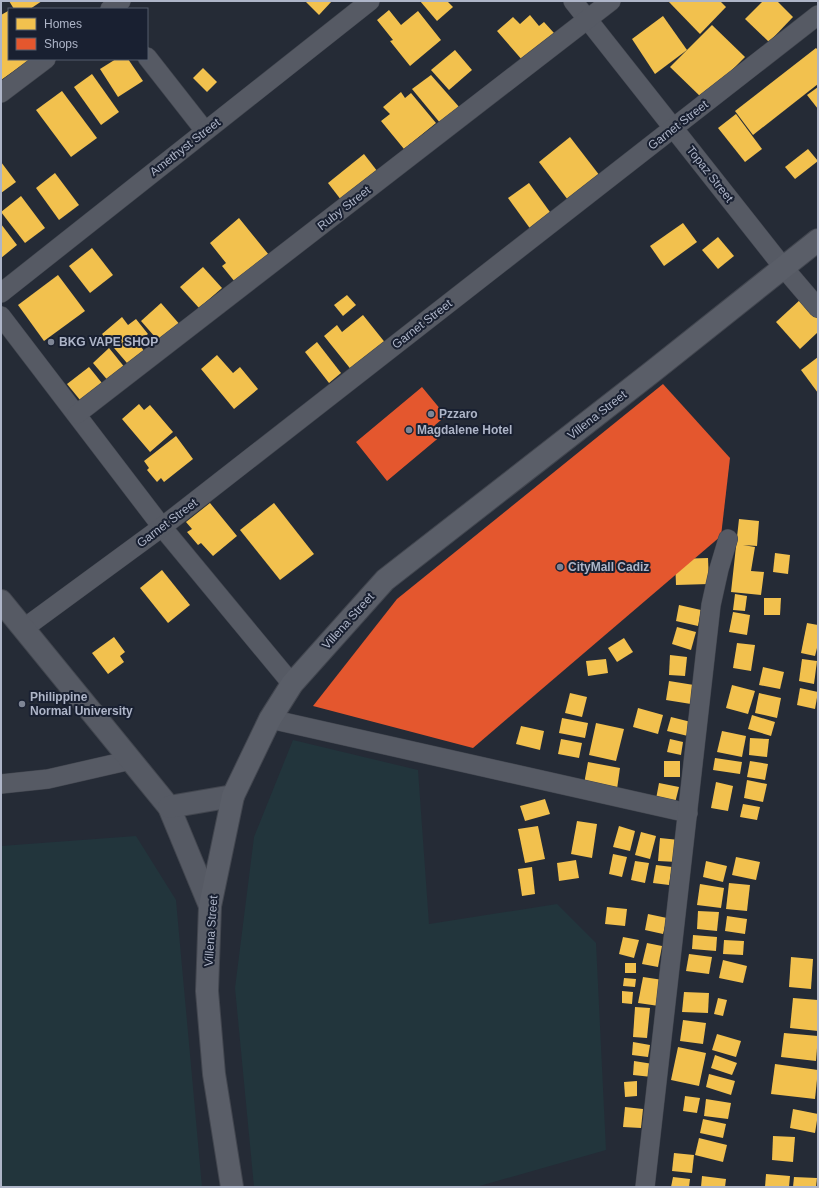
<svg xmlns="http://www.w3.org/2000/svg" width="819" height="1188" font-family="Helvetica,sans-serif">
  <rect width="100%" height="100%" fill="#252b36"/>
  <g fill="#22353c">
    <path d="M293,740L418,770L429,924L557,904L596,943L606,1150L476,1187H254L235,988L254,837Z"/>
    <path d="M136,836L176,900L202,1187H1V846Z"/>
  </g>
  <g fill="#f2c14e">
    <path d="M9,1H42L30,9H14Z"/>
    <path d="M305,1H332L319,15Z"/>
    <path d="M420,1H447L453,7L437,21Z"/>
    <path d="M668,1H720L726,7L700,34Z"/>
    <path d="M763,1H777L793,17L769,42L745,19Z"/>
    <path d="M389,10L401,25L418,11L441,40L410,66L390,41L393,40L377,20Z"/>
    <path d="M8,11L9,59H31L1,80V15Z"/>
    <path d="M530,15L539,26L544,22L554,33L523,61L497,31L513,17L520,24Z"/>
    <path d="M663,16L687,50L655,74L632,39Z"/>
    <path d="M712,25L745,57L703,99L670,67Z"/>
    <path d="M816,48L818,50V84L753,135L735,111Z"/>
    <path d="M455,50L472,70L449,90L431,70Z"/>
    <path d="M116,59H128L143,81L118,97L100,69Z"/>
    <path d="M203,68L217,82L207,92L193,78Z"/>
    <path d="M92,74L119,112L101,125L74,87Z"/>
    <path d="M431,75L460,108L441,124L412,89Z"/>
    <path d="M818,87V109L807,95Z"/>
    <path d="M62,91L97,138L71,157L36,110Z"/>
    <path d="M401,92L405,98L411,93L436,123L404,149L381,121L390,114L383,107Z"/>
    <path d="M736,114L762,149L745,162L718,128Z"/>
    <path d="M570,137L600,176L568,200L539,162Z"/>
    <path d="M808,149L818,161L795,179L785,167Z"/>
    <path d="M364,154L381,176L345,205L328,183Z"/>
    <path d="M1,162L16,182L1,193Z"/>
    <path d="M55,173L79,205L59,220L36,188Z"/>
    <path d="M529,183L555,219L534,234L508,198Z"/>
    <path d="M21,196L45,228L25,243L1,212Z"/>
    <path d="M239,218L269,255L235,282L222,266L226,263L210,243Z"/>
    <path d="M683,223L697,242L664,266L650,246Z"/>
    <path d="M1,224L17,245L1,258Z"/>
    <path d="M718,237L734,256L718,269L702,250Z"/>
    <path d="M92,248L113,275L90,293L69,266Z"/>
    <path d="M203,267L222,288L199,308L180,287Z"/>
    <path d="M58,275L85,311L44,341L18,305Z"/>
    <path d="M347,295L356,305L343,316L334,305Z"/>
    <path d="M801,299L818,319V332L800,349L776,322Z"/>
    <path d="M161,303L182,327L162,345L141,321Z"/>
    <path d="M363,315L387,345L353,372L324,336L337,325L342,332Z"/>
    <path d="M122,317L128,325L136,319L148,334L137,342L149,357L133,370L102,334Z"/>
    <path d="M317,342L341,373L329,383L305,352Z"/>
    <path d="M109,348L126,369L110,383L93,363Z"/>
    <path d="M217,355L233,373L240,367L258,389L234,409L201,369Z"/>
    <path d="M818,357V393L801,370Z"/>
    <path d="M89,367L106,388L85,406L67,384Z"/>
    <path d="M139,404L144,410L150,405L173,432L150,452L122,419Z"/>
    <path d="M176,436L193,459L164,482L161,478L157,482L147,470L149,468L144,461Z"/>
    <path d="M210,503L237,536L213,556L201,543L198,545L187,532L192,529L186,522Z"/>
    <path d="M274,503L314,554L280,580L240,530Z"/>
    <path d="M739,519L759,521L757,546L743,545L755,547L751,571L764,572L761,595L731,592Z"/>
    <path d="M775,553L790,555L788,574L773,572Z"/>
    <path d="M708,558L709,584L676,585L675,559Z"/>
    <path d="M162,570L190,605L168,623L140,588Z"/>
    <path d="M735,594L747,596L745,611L733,610Z"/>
    <path d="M764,598H781L780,615H764Z"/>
    <path d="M679,605L701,610L698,626L676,621Z"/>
    <path d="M733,612L750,615L747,635L729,632Z"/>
    <path d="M807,623L818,625V644L815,656L801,653Z"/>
    <path d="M677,627L696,632L691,650L672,644Z"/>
    <path d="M114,637L125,652L120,656L124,662L108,674L92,653Z"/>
    <path d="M624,638L633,652L617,662L608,648Z"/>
    <path d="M737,643L755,645L751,671L733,668Z"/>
    <path d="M670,655L687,657L685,676L669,675Z"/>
    <path d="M606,659L608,673L588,676L586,661Z"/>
    <path d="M802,659L817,661L814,684L799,681Z"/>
    <path d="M763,667L784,672L780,689L759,685Z"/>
    <path d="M669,681L694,685L691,704L666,700Z"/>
    <path d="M732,685L755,691L748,714L726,708Z"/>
    <path d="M800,688L818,692L815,709L797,705Z"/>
    <path d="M570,693L587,697L582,717L565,713Z"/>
    <path d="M759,693L781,698L777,718L755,713Z"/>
    <path d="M638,708L663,715L658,734L633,727Z"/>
    <path d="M752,715L775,722L771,736L748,729Z"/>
    <path d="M671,717L691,722L688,736L667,731Z"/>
    <path d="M562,718L588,723L585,738L559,733Z"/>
    <path d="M596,723L624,729L616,761L589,755Z"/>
    <path d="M521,726L544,731L540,750L516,744Z"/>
    <path d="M722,731L746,736L742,757L717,752Z"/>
    <path d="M750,738L769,739L767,757L749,755Z"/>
    <path d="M561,739L582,743L579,758L558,754Z"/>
    <path d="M670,739L683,742L681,755L667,752Z"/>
    <path d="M715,758L742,762L740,774L713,770Z"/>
    <rect x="664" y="761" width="16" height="16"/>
    <path d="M750,761L768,764L765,780L747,777Z"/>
    <path d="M588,762L620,768L617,789L584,784Z"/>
    <path d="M747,780L767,784L763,802L744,798Z"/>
    <path d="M716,782L733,786L728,811L711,808Z"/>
    <path d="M659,783L679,787L675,803L656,799Z"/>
    <path d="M545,799L550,814L525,821L520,806Z"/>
    <path d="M743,804L760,807L757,820L740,817Z"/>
    <path d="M577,821L597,824L592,858L571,854Z"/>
    <path d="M538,826L545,859L525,863L518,829Z"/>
    <path d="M619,826L635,831L630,851L613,847Z"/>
    <path d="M641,832L656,836L650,859L635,855Z"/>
    <path d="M660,838L679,840L677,862L658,861Z"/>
    <path d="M613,854L627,857L622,877L609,874Z"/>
    <path d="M736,857L760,862L756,880L732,875Z"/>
    <path d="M576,860L579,878L559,881L557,863Z"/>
    <path d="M635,861L649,863L645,883L631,880Z"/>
    <path d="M706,861L727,866L723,882L703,877Z"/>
    <path d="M656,865L672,867L669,885L653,883Z"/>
    <path d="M532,867L535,894L522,896L518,869Z"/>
    <path d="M729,883L750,885L747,911L726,909Z"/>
    <path d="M700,884L724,888L721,908L697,905Z"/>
    <path d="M607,907L627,909L625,926L605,924Z"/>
    <path d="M698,911L719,912L717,931L697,929Z"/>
    <path d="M648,914L667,918L663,934L645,930Z"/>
    <path d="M727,916L747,919L745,934L725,931Z"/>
    <path d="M693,935L717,937L716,951L692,949Z"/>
    <path d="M623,937L639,940L634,958L619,954Z"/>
    <path d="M724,940L744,941L743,955L723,954Z"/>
    <path d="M647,943L662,946L658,967L642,964Z"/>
    <path d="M689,954L712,957L709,974L686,971Z"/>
    <path d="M791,957L813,959L811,989L789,987Z"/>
    <path d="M723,960L747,966L743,983L719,978Z"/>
    <rect x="625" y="963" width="11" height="10"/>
    <path d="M643,977L663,980L659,1006L638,1003Z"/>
    <path d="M624,978L636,979L635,987L623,986Z"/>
    <path d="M622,991L633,992L632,1004L622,1003Z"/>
    <path d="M684,992L709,993L708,1013L682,1012Z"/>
    <path d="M718,998L727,1000L723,1016L714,1014Z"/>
    <path d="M793,998L818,1000V1031L790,1028Z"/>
    <path d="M635,1007L650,1008L647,1038L633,1037Z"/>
    <path d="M683,1020L706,1023L703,1044L680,1041Z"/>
    <path d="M784,1033L818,1036L816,1061L781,1057Z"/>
    <path d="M717,1034L741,1041L736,1057L712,1050Z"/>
    <path d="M633,1042L650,1045L648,1057L632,1055Z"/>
    <path d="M678,1047L706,1053L699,1086L671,1080Z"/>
    <path d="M715,1055L737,1063L732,1075L711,1068Z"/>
    <path d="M634,1061L653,1064L652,1077L633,1075Z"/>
    <path d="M775,1064L818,1070L815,1099L771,1094Z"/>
    <path d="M709,1074L735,1081L731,1095L706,1087Z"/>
    <path d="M637,1081V1096L625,1097L624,1082Z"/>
    <path d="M685,1096L700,1098L697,1113L683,1111Z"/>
    <path d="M706,1099L731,1103L728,1119L704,1116Z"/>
    <path d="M625,1107L643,1109L641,1128L623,1127Z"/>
    <path d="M793,1109L818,1114L815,1133L790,1128Z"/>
    <path d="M703,1119L726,1124L723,1138L700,1133Z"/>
    <path d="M773,1136L795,1137L793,1162L772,1160Z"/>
    <path d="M699,1138L727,1145L723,1162L695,1155Z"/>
    <path d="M674,1153L694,1155L692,1173L672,1171Z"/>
    <path d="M766,1174L790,1176L789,1187H765Z"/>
    <path d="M702,1176L726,1179L725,1187H701Z"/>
    <path d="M673,1177L690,1179L689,1187H671Z"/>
    <path d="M794,1177L817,1178L816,1187H793Z"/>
  </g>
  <g fill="#e4572e">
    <path d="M663,384L730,458L721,536L473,748L313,706L397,599Z"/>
    <path d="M422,387L446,416L435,425L442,435L387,481L356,442Z"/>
  </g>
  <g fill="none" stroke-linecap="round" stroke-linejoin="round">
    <g stroke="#42464f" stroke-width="20">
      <g id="minor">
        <path d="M573,1L783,267L818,308"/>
        <path d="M110,9L121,1"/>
        <path d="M147,57L205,131"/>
        <path d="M1,93L46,59"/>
        <path d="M1,293L370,1"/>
        <path d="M1,316L162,527L292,684"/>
        <path d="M77,414L611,1"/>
        <path d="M23,629L162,527L818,15"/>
        <path d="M270,719L688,813"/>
        <path d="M1,784L48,779L131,760"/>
        <path d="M645,1187L711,605L719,569L728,539"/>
      </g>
    </g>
    <g stroke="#42464f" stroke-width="24">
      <g id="tertiary">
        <path d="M1,601L169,807L210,906"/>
        <path d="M169,807L233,796"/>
      </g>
    </g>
    <g stroke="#42464f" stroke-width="24">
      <path id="secondary" d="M232,1187L214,1074L207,991L210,906L233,796L270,719L292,684L385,580L652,372L818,240"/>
    </g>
    <use href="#minor" stroke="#565a64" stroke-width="19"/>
    <use href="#tertiary" stroke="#565a64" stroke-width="22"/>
    <use href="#secondary" stroke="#5a5e68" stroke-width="22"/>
  </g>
  <g fill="#7e8595" stroke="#192031" stroke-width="1.5">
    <circle cx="51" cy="342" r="4"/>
    <circle cx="431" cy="414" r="4"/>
    <circle cx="409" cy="430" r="4"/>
    <circle cx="560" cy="567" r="4"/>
    <circle cx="22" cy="704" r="4"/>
  </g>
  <g text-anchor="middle" stroke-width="4" stroke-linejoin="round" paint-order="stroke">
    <g font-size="12" fill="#aeb5c8" stroke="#192031">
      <text transform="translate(678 125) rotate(-38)" y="4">Garnet Street</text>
      <text transform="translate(185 147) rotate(-38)" y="4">Amethyst Street</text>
      <text transform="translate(710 174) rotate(52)" y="4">Topaz Street</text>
      <text transform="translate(344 208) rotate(-38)" y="4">Ruby Street</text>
      <text transform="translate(422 324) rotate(-38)" y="4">Garnet Street</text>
      <text transform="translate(597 415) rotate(-38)" y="4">Villena Street</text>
      <text transform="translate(167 523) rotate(-37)" y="4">Garnet Street</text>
      <text transform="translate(348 621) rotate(-48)" y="4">Villena Street</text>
      <text transform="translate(211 931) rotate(-86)" y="4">Villena Street</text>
    </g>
    <g font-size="12" font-weight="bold" fill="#aeb5c8" stroke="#192031" text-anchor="start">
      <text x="59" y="346">BKG VAPE SHOP</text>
      <text x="439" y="418">Pzzaro</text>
      <text x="417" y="434">Magdalene Hotel</text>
      <text x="568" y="571">CityMall Cadiz</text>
      <text x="30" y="701">Philippine<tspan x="30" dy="14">Normal University</tspan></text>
    </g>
  </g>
  <rect width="819" height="1188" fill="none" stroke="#aeb5c8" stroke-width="4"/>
  <rect x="8" y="8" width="140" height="52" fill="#192031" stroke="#555c6d"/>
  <rect x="16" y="18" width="20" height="12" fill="#f2c14e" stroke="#555c6d"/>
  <text x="44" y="28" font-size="12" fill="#aeb5c8">Homes</text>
  <rect x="16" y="38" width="20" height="12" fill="#e4572e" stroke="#555c6d"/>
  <text x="44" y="48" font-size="12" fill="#aeb5c8">Shops</text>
</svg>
